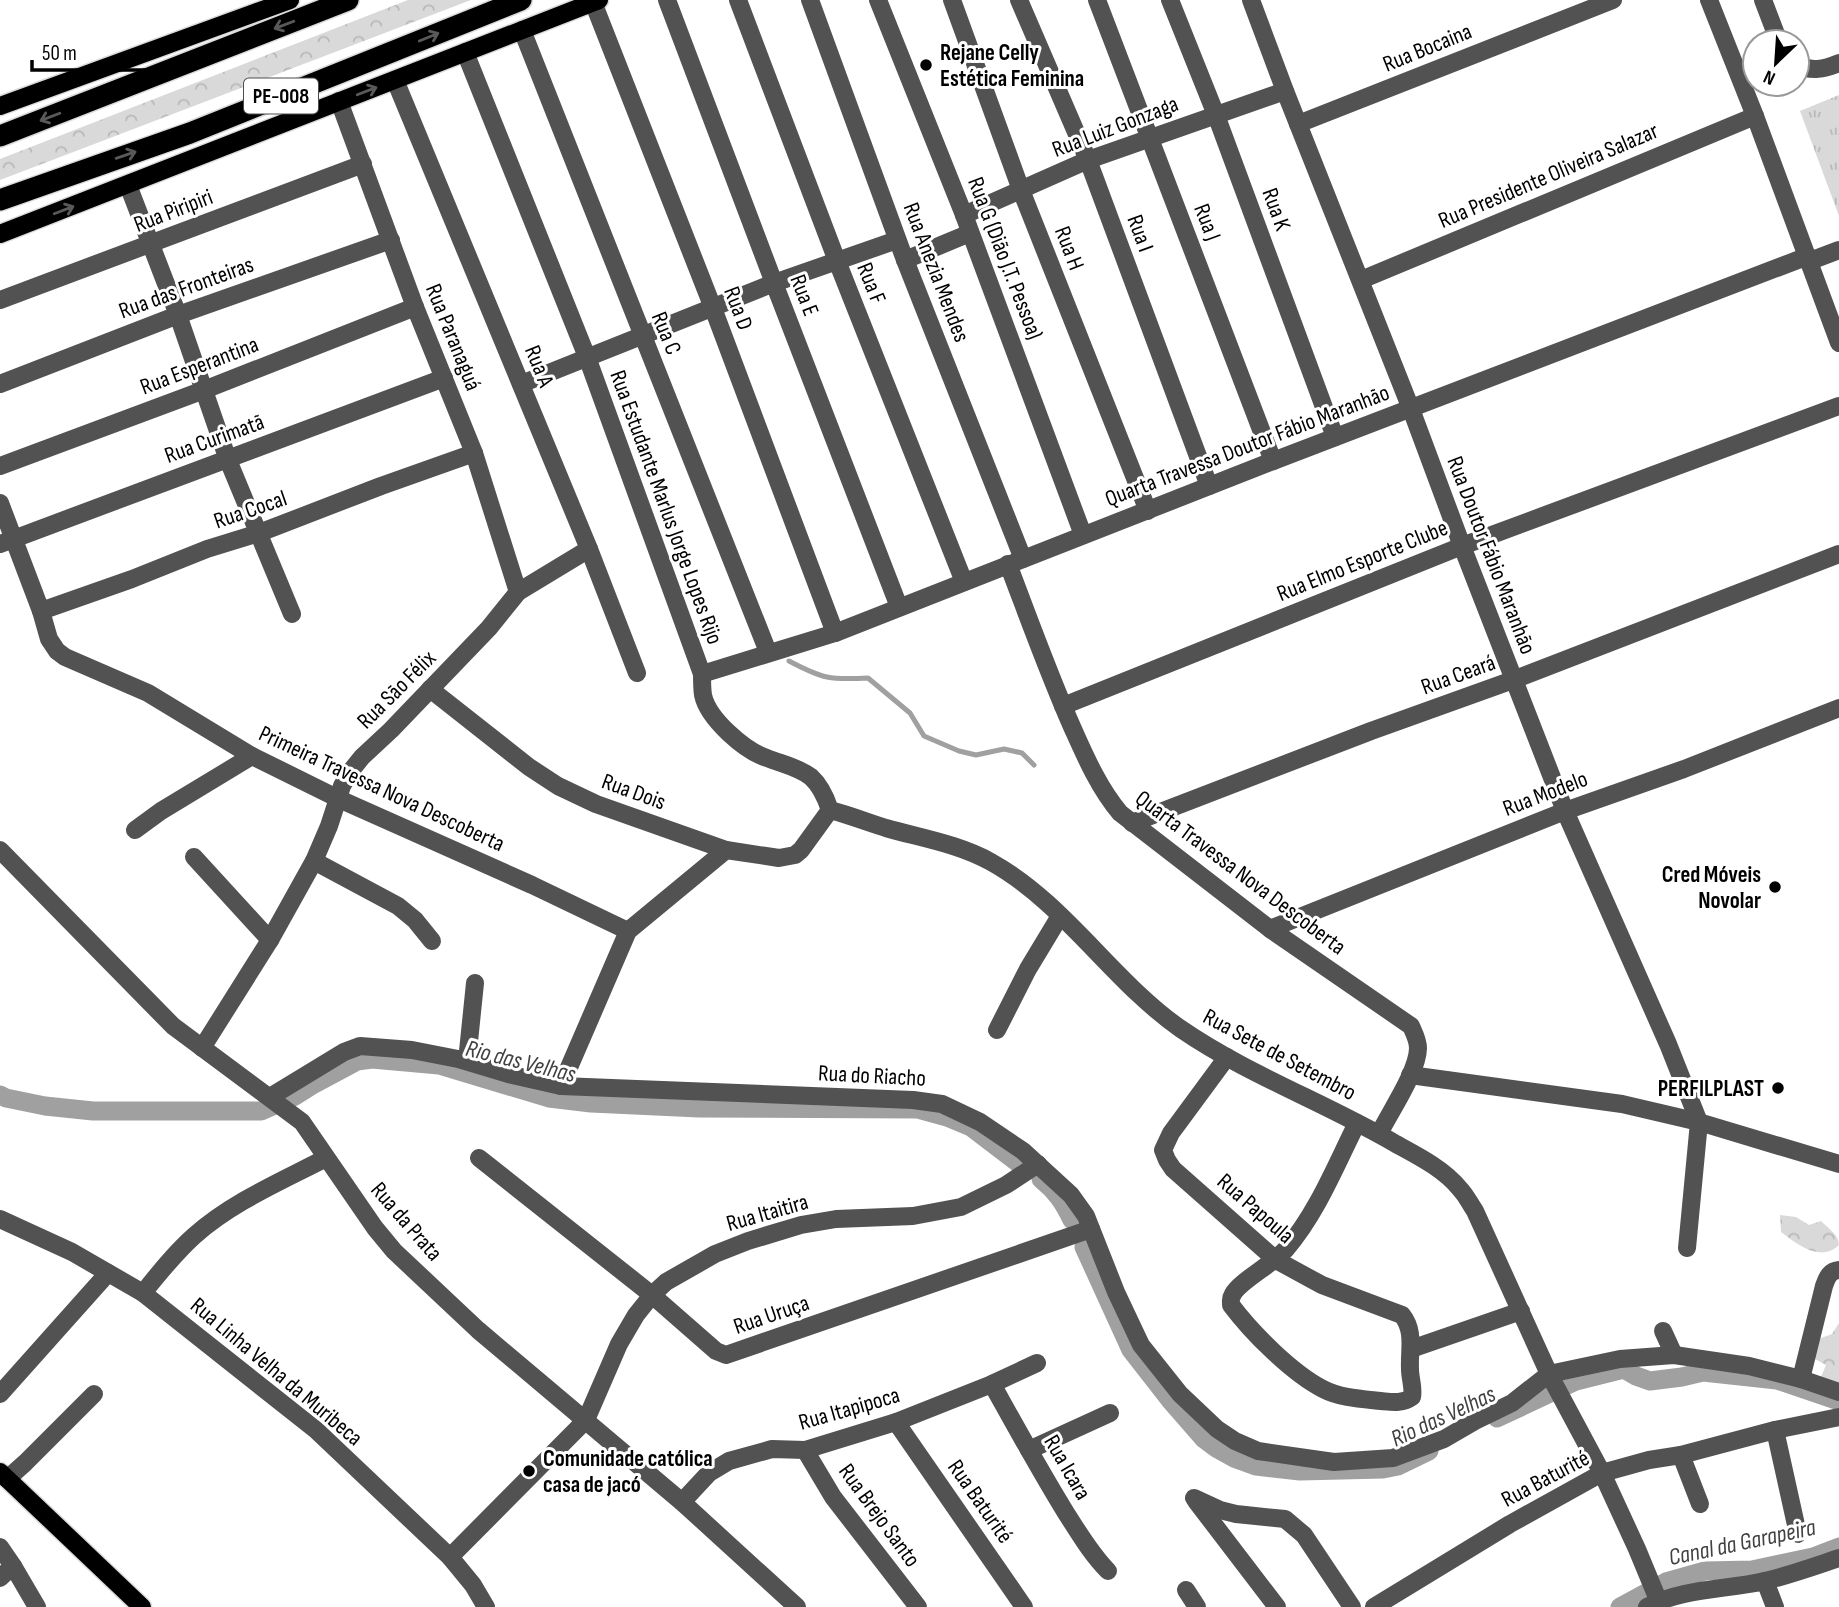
<svg xmlns="http://www.w3.org/2000/svg" width="1839" height="1607" font-family="'Sofia Sans Condensed',sans-serif">
  <defs>
    <pattern id="grass-tufts" width="24" height="20" patternUnits="userSpaceOnUse" patternTransform="scale(1.75)"><rect width="24" height="20" fill="#d9d9d9"/><path d="M3 7l-1-3M5 7V3M7 7l1-3M15 17l-1-3M17 17v-4M19 17l1-3" fill="none" stroke="#b8b8b8"/></pattern>
    <pattern id="forest-crowns" width="20" height="18" patternUnits="userSpaceOnUse" patternTransform="scale(1.75)"><rect width="20" height="18" fill="#d9d9d9"/><path d="M2 6a3 3 0 1 1 6 0M12 15a3 3 0 1 1 6 0" fill="none" stroke="#b8b8b8"/></pattern>
  </defs>
  <rect width="100%" height="100%" fill="#fff"/>
  <path fill="url(#grass-tufts)" d="M1839,95V216L1800,111Z"/>
  <g fill="url(#forest-crowns)">
    <path d="M408,0H471L0,180V159Z"/>
    <path d="M1780,1215L1796,1217L1809,1225L1821,1221C1828,1228 1839,1235 1839,1245C1820,1263 1797,1244 1781,1232Z"/>
    <path d="M1839,1323V1388L1818,1384L1826,1365L1811,1357L1816,1340L1832,1334Z"/>
  </g>
  <g fill="none" stroke-linecap="round" stroke-linejoin="round">
    <path stroke="#a0a0a0" stroke-width="5" d="M789,661C823,679 830,680 868,678L910,713L924,736L959,751L976,755L1004,749L1022,753L1034,765"/>
    <g stroke="#a0a0a0" stroke-width="19">
      <path d="M0,1095L6,1098L45,1106L93,1111H261L295,1096L314,1084L357,1061L372,1059L439,1065L549,1098L591,1103L699,1108L918,1109L947,1117L971,1127L1026,1169"/>
      <path d="M1041,1179C1056,1191 1064,1203 1072,1220"/>
      <path d="M1084,1247L1131,1350L1170,1400L1204,1439L1216,1448L1234,1458L1256,1466L1300,1471L1383,1469L1398,1466L1429,1451"/>
      <path d="M1497,1418L1576,1381L1624,1369L1636,1376L1650,1381L1682,1377L1703,1372L1777,1380L1839,1401"/>
      <path d="M1620,1607L1666,1582L1705,1571L1752,1570L1813,1557L1839,1547"/>
    </g>
    <g stroke="#dbdbdb" stroke-width="21">
      <g id="major">
        <path d="M0,106L290,0"/>
        <path d="M0,234L599,0"/>
        <path d="M0,1472L142,1607"/>
      </g>
    </g>
    <g stroke="#dbdbdb" stroke-width="24">
      <g id="highway">
        <path d="M0,136L348,0"/>
        <path d="M0,200L190,133L521,0"/>
      </g>
    </g>
    <g stroke="#525252" stroke-width="18">
      <path d="M667,0L774,283L899,607"/>
      <path d="M738,0L837,261L964,582"/>
      <path d="M810,0L905,260L1023,559"/>
      <path d="M878,0L964,215L1083,535"/>
      <path d="M952,0L1021,190L1148,511"/>
      <path d="M1019,0L1088,160L1209,486"/>
      <path d="M1097,0L1273,461"/>
      <path d="M1170,0L1216,115L1335,437"/>
      <path d="M1251,0L1285,91L1411,409L1462,546L1565,811L1668,1044L1699,1122L1687,1248"/>
      <path d="M1709,0L1755,116L1839,343"/>
      <path d="M1763,0L1779,42"/>
      <path d="M593,2L713,308L835,633"/>
      <path d="M522,30L768,652"/>
      <path d="M465,52L587,357L702,674C702,680 702,688 703,695C708,719 745,751 767,758C782,764 798,767 811,777C821,786 826,798 830,810C849,815 867,822 886,828C921,838 959,844 991,862C1065,903 1112,981 1181,1029C1248,1075 1326,1103 1396,1144C1418,1156 1444,1169 1460,1189C1466,1195 1470,1204 1475,1211L1549,1374L1602,1473L1637,1549L1661,1607"/>
      <path d="M1797,65C1812,72 1824,69 1839,63"/>
      <path d="M395,80L589,549L637,673"/>
      <path d="M339,101L415,307L474,453L518,592"/>
      <path d="M1298,124L1613,0"/>
      <path d="M128,185L178,315L228,460L292,614"/>
      <path d="M964,215L1088,160L1285,91"/>
      <path d="M905,260L970,233"/>
      <path d="M1810,261L1839,250"/>
      <path d="M1361,280L1755,116"/>
      <path d="M0,300L363,164"/>
      <path d="M0,384L178,315L391,240"/>
      <path d="M521,384L774,283L897,240"/>
      <path d="M0,466L204,390L415,307"/>
      <path d="M0,503L41,611L49,639L57,651L65,657L148,693L252,756L339,799L532,885L628,931"/>
      <path d="M0,544L444,378"/>
      <path d="M1008,564C1029,619 1049,675 1073,729C1086,758 1099,788 1120,813L1270,929L1411,1026C1414,1033 1418,1040 1418,1048C1418,1071 1390,1112 1379,1134"/>
      <path d="M41,611L132,579L207,549L259,533L381,486L474,453"/>
      <path d="M702,674L835,633L1273,461L1808,256"/>
      <path d="M430,689L529,767L558,786L596,804L726,850L779,858L795,855L801,850L830,810"/>
      <path d="M1063,706L1462,546L1839,406"/>
      <path d="M1132,823L1371,731L1513,680L1839,554"/>
      <path d="M135,830L161,811L252,756"/>
      <path d="M0,850L173,1026L302,1122L375,1228L394,1251L478,1330L682,1502L797,1607"/>
      <path d="M194,857L270,940"/>
      <path d="M314,861L398,906L415,920L432,941"/>
      <path d="M1270,929L1565,811L1684,769L1839,708"/>
      <path d="M997,1030L1028,969L1060,916"/>
      <path d="M202,1048L270,940L314,861L329,826L342,786L350,772L362,757L391,730L489,628L518,592L589,549"/>
      <path d="M1227,1057L1171,1133L1163,1150L1167,1160L1173,1169L1276,1260L1322,1285L1402,1315C1415,1331 1409,1350 1410,1369C1410,1379 1414,1388 1412,1397C1402,1404 1392,1402 1381,1401C1362,1399 1340,1398 1323,1389C1292,1373 1252,1333 1231,1305C1231,1299 1230,1299 1233,1294C1240,1281 1273,1264 1286,1249C1317,1213 1336,1165 1357,1123"/>
      <path d="M467,1061L475,983"/>
      <path d="M1410,1075L1622,1104L1699,1122L1839,1164"/>
      <path d="M561,1086L628,931L726,850"/>
      <path d="M270,1097L344,1052L360,1046L412,1050L458,1059L508,1074L561,1086L913,1100L942,1104L980,1122L1023,1151L1071,1195L1086,1216L1116,1292L1141,1345L1180,1394L1217,1429L1235,1441L1258,1451L1334,1462L1393,1458L1444,1439L1475,1421L1512,1403L1549,1374L1620,1359L1674,1355L1749,1366L1801,1379L1839,1392"/>
      <path d="M479,1158L652,1295L716,1351L726,1355L1091,1229"/>
      <path d="M0,1219L72,1252L143,1293L316,1430L450,1557L473,1585L486,1607"/>
      <path d="M143,1293C159,1273 175,1253 194,1236C232,1202 282,1181 326,1158"/>
      <path d="M1663,1331L1674,1355"/>
      <path d="M1411,1349L1521,1311"/>
      <path d="M1801,1379L1824,1286C1827,1278 1829,1271 1839,1270"/>
      <path d="M992,1384C1016,1427 1040,1471 1066,1513C1079,1533 1091,1554 1108,1571"/>
      <path d="M0,1394L108,1273"/>
      <path d="M896,1422L1024,1607"/>
      <path d="M1775,1430L1798,1534"/>
      <path d="M805,1450L833,1497L918,1607"/>
      <path d="M1029,1450L1110,1413"/>
      <path d="M1681,1455L1700,1504"/>
      <path d="M7,1479L25,1463L94,1394"/>
      <path d="M1194,1498L1220,1510L1236,1514L1285,1519L1304,1535L1352,1607"/>
      <path d="M1196,1501L1277,1607"/>
      <path d="M682,1502L709,1473L729,1461L772,1449L805,1450L896,1422L992,1384L1037,1363"/>
      <path d="M0,1547L13,1566L37,1607"/>
      <path d="M450,1557L586,1420L619,1344L636,1315L652,1295L666,1282L715,1254L748,1241L801,1225L836,1219L913,1216L961,1207L1006,1185L1038,1164"/>
      <path d="M0,1578L13,1566"/>
      <path d="M1765,1581L1775,1607"/>
      <path d="M1186,1590L1197,1607"/>
      <path d="M1374,1607L1510,1524L1602,1473L1649,1460L1681,1455L1775,1430L1839,1417"/>
      <path d="M1647,1607C1683,1588 1726,1590 1765,1581C1790,1575 1815,1566 1839,1558"/>
    </g>
    <use href="#major" stroke="#000" stroke-width="18"/>
    <use href="#highway" stroke="#000" stroke-width="21"/>
  </g>
  <defs><path id="oneway-shaft" d="M-6 0H5M1.5-3L5.5 0L1.5 3" fill="none" stroke-width="1.6" stroke-linecap="round" stroke-linejoin="round" transform="scale(1.75)"/></defs>
  <g stroke="#595959">
    <use href="#oneway-shaft" transform="translate(284 25) rotate(159)"/>
    <use href="#oneway-shaft" transform="translate(429 37) rotate(-22)"/>
    <use href="#oneway-shaft" transform="translate(367 91) rotate(-21)"/>
    <use href="#oneway-shaft" transform="translate(50 117) rotate(159)"/>
    <use href="#oneway-shaft" transform="translate(126 155) rotate(-19)"/>
    <use href="#oneway-shaft" transform="translate(64 210) rotate(-21)"/>
  </g>
  <g fill="#000" stroke="#fff" stroke-width="2.5">
    <circle cx="926" cy="65" r="7"/>
    <circle cx="1775" cy="887" r="7"/>
    <circle cx="1778" cy="1088" r="7"/>
    <circle cx="529" cy="1471" r="7"/>
  </g>
  <g text-anchor="middle" stroke-width="6" stroke-linejoin="round" paint-order="stroke">
    <rect fill="#fff" stroke="#4c4c4c" stroke-width="2" x="244" y="78.5" width="74" height="35" rx="5"/>
    <g font-size="21" font-weight="bold" fill="#000">
      <text x="281" y="103">PE-008</text>
    </g>
    <g font-size="23" fill="#000" stroke="#fff">
      <text transform="translate(1427 47) rotate(-22)" y="8">Rua Bocaina</text>
      <text transform="translate(1115 126) rotate(-21)" y="8">Rua Luiz Gonzaga</text>
      <text transform="translate(1548 175) rotate(-23)" y="8">Rua Presidente Oliveira Salazar</text>
      <text transform="translate(1277 209) rotate(70)" y="8">Rua K</text>
      <text transform="translate(173 210) rotate(-21)" y="8">Rua Piripiri</text>
      <text transform="translate(1208 222) rotate(69)" y="8">Rua J</text>
      <text transform="translate(1141 233) rotate(70)" y="8">Rua I</text>
      <text transform="translate(1070 248) rotate(69)" y="8">Rua H</text>
      <text transform="translate(1006 258) rotate(69)" y="8">Rua G (Dião J.T. Pessoa)</text>
      <text transform="translate(937 272) rotate(69)" y="8">Rua Anezia Mendes</text>
      <text transform="translate(872 283) rotate(68)" y="8">Rua F</text>
      <text transform="translate(186 287) rotate(-20)" y="8">Rua das Fronteiras</text>
      <text transform="translate(805 295) rotate(69)" y="8">Rua E</text>
      <text transform="translate(739 308) rotate(69)" y="8">Rua D</text>
      <text transform="translate(667 333) rotate(68)" y="8">Rua C</text>
      <text transform="translate(454 337) rotate(68)" y="8">Rua Paranaguá</text>
      <text transform="translate(199 365) rotate(-21)" y="8">Rua Esperantina</text>
      <text transform="translate(540 366) rotate(68)" y="8">Rua A</text>
      <text transform="translate(214 438) rotate(-20)" y="8">Rua Curimatã</text>
      <text transform="translate(1247 445) rotate(-21)" y="8">Quarta Travessa Doutor Fábio Maranhão</text>
      <text transform="translate(667 507) rotate(70)" y="8">Rua Estudante Marlus Jorge Lopes Rijo</text>
      <text transform="translate(250 509) rotate(-19)" y="8">Rua Cocal</text>
      <text transform="translate(1492 555) rotate(69)" y="8">Rua Doutor Fábio Maranhão</text>
      <text transform="translate(1362 560) rotate(-22)" y="8">Rua Elmo Esporte Clube</text>
      <text transform="translate(1458 674) rotate(-20)" y="8">Rua Ceará</text>
      <text transform="translate(396 689) rotate(-45)" y="8">Rua São Félix</text>
      <text transform="translate(382 788) rotate(25)" y="8">Primeira Travessa Nova Descoberta</text>
      <text transform="translate(634 791) rotate(20)" y="8">Rua Dois</text>
      <text transform="translate(1545 793) rotate(-21)" y="8">Rua Modelo</text>
      <text transform="translate(1241 872) rotate(37)" y="8">Quarta Travessa Nova Descoberta</text>
      <text transform="translate(1280 1054) rotate(28)" y="8">Rua Sete de Setembro</text>
      <text transform="translate(872 1075) rotate(3)" y="8">Rua do Riacho</text>
      <text transform="translate(1256 1208) rotate(41)" y="8">Rua Papoula</text>
      <text transform="translate(767 1212) rotate(-16)" y="8">Rua Itaitira</text>
      <text transform="translate(407 1221) rotate(49)" y="8">Rua da Prata</text>
      <text transform="translate(771 1314) rotate(-19)" y="8">Rua Uruça</text>
      <text transform="translate(277 1371) rotate(40)" y="8">Rua Linha Velha da Muribeca</text>
      <text transform="translate(849 1408) rotate(-16)" y="8">Rua Itapipoca</text>
      <text transform="translate(1068 1467) rotate(60)" y="8">Rua Icara</text>
      <text transform="translate(1545 1478) rotate(-28)" y="8">Rua Baturité</text>
      <text transform="translate(981 1501) rotate(55)" y="8">Rua Baturité</text>
      <text transform="translate(880 1515) rotate(54)" y="8">Rua Brejo Santo</text>
    </g>
    <g font-size="23" font-weight="bold" fill="#000" stroke="#fff" text-anchor="start">
      <text x="940" y="60">Rejane Celly<tspan x="940" dy="26">Estética Feminina</tspan></text>
      <text x="1761" y="882" text-anchor="end">Cred Móveis<tspan x="1761" dy="26">Novolar</tspan></text>
      <text x="1764" y="1096" text-anchor="end">PERFILPLAST</text>
      <text x="543" y="1466">Comunidade católica<tspan x="543" dy="26">casa de jacó</tspan></text>
    </g>
    <g font-size="24" font-style="italic" fill="#414141" stroke="#fff">
      <text transform="translate(521 1061) rotate(14)" y="8">Rio das Velhas</text>
      <text transform="translate(1443 1416) rotate(-25)" y="8">Rio das Velhas</text>
      <text transform="translate(1742 1542) rotate(-12)" y="8">Canal da Garapeira</text>
    </g>
  </g>
  <g transform="translate(1776 63) rotate(205)"><circle r="33" fill="#ffffff" stroke="#999999" stroke-width="2"/>
  <path d="M0-5L12 26L0 18L-12 26Z" fill="#000000"/>
  <text y="-10" font-size="19" font-weight="bold" text-anchor="middle" fill="#000000">N</text>
  </g>
  <path d="M32 60v10h136v-10" fill="none" stroke="#000000" stroke-width="3.5"/>
  <text x="42" y="60" font-size="21" fill="#000000" stroke="#ffffff" stroke-width="5" paint-order="stroke">50 m</text>
</svg>
